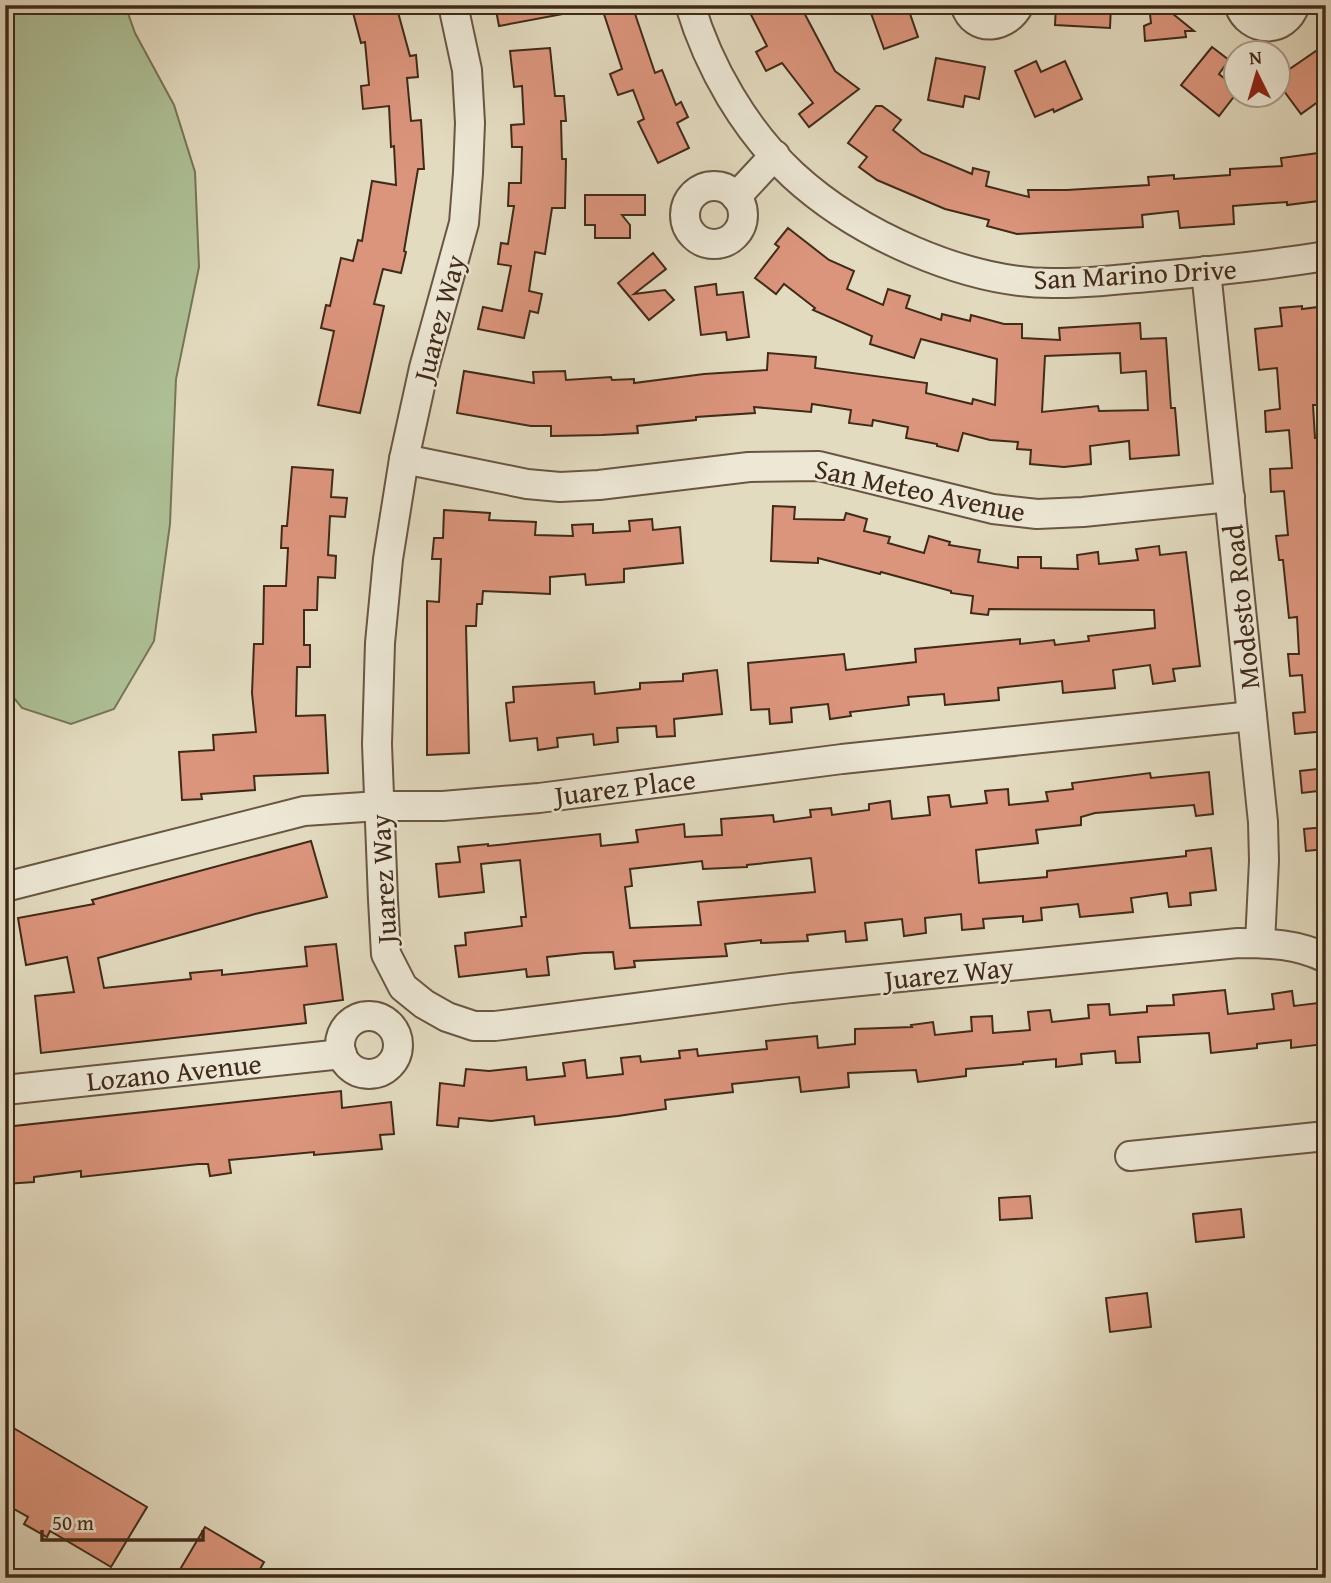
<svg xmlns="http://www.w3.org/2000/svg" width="1331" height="1583" font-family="'Gentium Book Plus',serif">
  <rect width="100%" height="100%" fill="#e3dbc0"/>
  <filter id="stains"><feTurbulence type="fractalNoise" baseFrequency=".00286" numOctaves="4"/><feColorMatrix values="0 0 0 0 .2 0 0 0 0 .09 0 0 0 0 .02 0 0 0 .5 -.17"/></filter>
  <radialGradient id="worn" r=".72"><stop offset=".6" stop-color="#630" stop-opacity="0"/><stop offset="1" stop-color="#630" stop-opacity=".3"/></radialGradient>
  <path fill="#aec197" stroke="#777658" stroke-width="2" d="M5,5H125L135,33L174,105L195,172L199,267L176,379L170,524L154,641L114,709L71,724L22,708L5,687Z"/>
  <g fill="#dc957d" stroke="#402a18" stroke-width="2" fill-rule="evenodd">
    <path d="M351,5H396L410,56L416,55L418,77L407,78L411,121L421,120L424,169H418L404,251L406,252L401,273L383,269L374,304L384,306L360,413L318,405L334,331L321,328L326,305L330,306L341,258L353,261L358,240L362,241L372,181L396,185L394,146L391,147L389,106L363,109L361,86L369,85L365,42L361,43Z"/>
    <path d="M495,5H562L563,14L499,26Z"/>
    <path d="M601,5H632L655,73L662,70L676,105L681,102L688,117L677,123L689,148L658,163L638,122L644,119L633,90L618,95L610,74L622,69Z"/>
    <path d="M746,5H800L835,71L859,89L809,127L799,114L813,103L782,63L766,71L756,52L767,46Z"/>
    <path d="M868,5H907L918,37L884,49Z"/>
    <path d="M1056,5H1111L1110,28L1055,25Z"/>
    <path d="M1149,5H1162L1194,31H1185L1186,37L1145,41L1144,26L1151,23Z"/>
    <path d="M1212,47L1229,60L1219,74L1236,88V94L1219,116L1181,85Z"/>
    <path d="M550,48L555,96H564L566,121H561L562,159H566L565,208H552L545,254L535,252L529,291L542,294L538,313L530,311L524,338L478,329L483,307L502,311L511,266L498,264L501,243L508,244L514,206H508L509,183H521L522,147H512L511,125L524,124L522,86L514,87L510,51Z"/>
    <path d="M1316,51L1326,65V96L1301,114L1278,83V77Z"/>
    <path d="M936,58L985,67L979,99L965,96L963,107L928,100Z"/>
    <path d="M1036,61L1041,72L1065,61L1082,99L1054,112L1053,109L1035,117L1015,71Z"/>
    <path d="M876,106H882L901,120L893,130L922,153L972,174L973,168L989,172L986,186L1029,197L1028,190H1067L1149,185L1148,177L1174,175V179L1230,175V169L1282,166L1281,158L1326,152V200L1287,205V202L1233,206L1234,224L1180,228L1178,211L1142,215L1143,227L1017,234L987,226L989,220L945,209L877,180L859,167L867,157L848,143Z"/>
    <path d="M585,195H645V215H622L630,225V238H595V225H585Z"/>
    <path d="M788,228L829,260L854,271L847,289L883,305L888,289L910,296L906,308L941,320L942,314L970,321L971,315L1004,324H1022V338L1060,340L1059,328L1140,323L1141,339L1166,338L1171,408H1175L1179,455L1130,459L1129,441L1090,446L1091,464L1064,467L1030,464L1031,450L1017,449L1018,442L990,440L963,433L958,451L937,446V444L906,438L908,427L873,420L872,426L849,423L851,410L812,404L811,412L754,407L755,413L696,417V420L637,426L638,433L602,435L551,436V426H531L457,413L464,371L534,383L533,372L565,371L566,380L611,377L612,380L634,379V383L704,374L767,370L768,353L816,357L815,368L927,383L926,393L972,404L973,399L995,405L997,359L921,339L914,358L870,344L872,336L813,310L815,308L784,284L776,294L755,278L779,247L775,244ZM1120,353L1121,373L1146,371L1148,410L1099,411L1098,406L1042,412L1045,356Z"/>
    <path d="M653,253L666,269L634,294L665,290L674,300L649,320L618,283Z"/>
    <path d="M716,284L717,295L743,292L749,337L727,340L726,332L701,335L695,287Z"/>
    <path d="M1302,306V309L1326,306V348L1318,349L1321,405H1313L1315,438H1326V465L1319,466L1322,508H1326V731L1295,734L1293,713L1305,712L1302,675L1290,676L1288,654H1299L1297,617L1289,618L1283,560H1279L1276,536L1288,535L1284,491L1271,492L1270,469L1292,468L1289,430L1266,432L1265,411L1280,409L1277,368L1259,370L1255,329L1282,326L1280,308Z"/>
    <path d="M292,467L333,470L331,497L347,498L345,517L330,516L328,555L336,556L335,578L318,577L317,610H304V645H310V667H297L296,716L325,715L328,773L254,776L255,790L201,794L202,799L182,800L179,752L214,750L213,735L256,732L252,693L254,644H263L264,586H286L288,548H281L282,526H287Z"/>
    <path d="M773,506L795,507L794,519L844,520L846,513L867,519L864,531L890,537L888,543L924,553L929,536L950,542L949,545L980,550L978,562L1018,568V557H1041V568L1078,569L1077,555L1098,552L1099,564L1138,560L1136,549L1159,546L1160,555L1186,552L1200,666L1173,669L1175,681L1153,684L1150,665L1113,670L1115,688L1063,693L1062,681L1035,684L998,688L999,700L945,705L944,694L908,697L909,705L850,712L851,716L830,719L828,704L791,708L792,722L770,724L769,709L751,710L748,663L844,654L846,670L916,662L915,649L1020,639V644L1054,640L1055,645L1089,641L1088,636L1155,628L1154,610L989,609L988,615L971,613L973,596L951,593V591L881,572L880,574L818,558V563L771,561Z"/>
    <path d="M444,510L490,513L489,520L536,522L535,535L573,536L572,525L593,524V533L630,531L629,521L652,519L653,530L680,527L683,563L624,569V582L586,585L585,574L550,577V594L483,591L482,604H477L476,626H466L469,753L427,755V601L439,602L441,559H432L434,538H443Z"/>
    <path d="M717,670L722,714L674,719L675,736L657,737L656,726L617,728L618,742L594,745L593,734L557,738L558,747L538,750L537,738L510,741L506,703L514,702L513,687L594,682L595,694L640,689V683L683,681V674Z"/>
    <path d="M1326,768V790L1302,793L1300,771Z"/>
    <path d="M1209,772L1213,814L1196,816L1194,805L1095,813L1081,817V825L1036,830L1038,843L976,850L979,883L1047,877V871L1186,856V851L1211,848L1216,890L1190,893L1191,905L1169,907L1167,893L1131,898L1133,912L1080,917L1078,904L1041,908L1042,920L1023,922V916L983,919L984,928L962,930L961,914L925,918L926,933L904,936L902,919L865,923L867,940L846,942L845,931L807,935L808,941L761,943V940L725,944L727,956L634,961L635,967L615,969L613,952L584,953L547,957L549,975L527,977L526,969L459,977L455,946L466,945L465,933L522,926L521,917H526L520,860L481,864L484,892L439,897L436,864L460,862L458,847L488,844V846L600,834L601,846L638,842L636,830L684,824L685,837L722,835L721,819L773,815L774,822L811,817L810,810L831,808L832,815L869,810V804L890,801L892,819L930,815L928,797L949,795L951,807L987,803L985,791L1008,789L1009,805L1048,801L1046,792L1073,789L1072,783L1150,773L1151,778ZM811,858L815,892L698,902L701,925L630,928L625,887L632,886L630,869L702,861L703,869L747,867V865Z"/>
    <path d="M1326,827V849L1306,851L1304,829Z"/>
    <path d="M311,841L327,897L255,914L98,958L104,988L191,979L190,973L222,970V975L307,966L305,947L336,944L343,1000L304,1005L306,1023L41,1053L35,996L74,992L67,957L26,965L18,918L94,904L92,900Z"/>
    <path d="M1225,990L1228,1014L1274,1009L1272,994L1292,991L1294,1006L1318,1003L1325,1044L1291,1048V1040L1257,1044V1048L1211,1053L1209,1033L1138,1037L1140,1062L1116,1063L1115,1051L1081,1054L1082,1064L1056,1067V1059L1023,1062V1064L966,1069V1076L918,1082L916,1070L848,1073L849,1087L801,1092L799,1077L732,1084L733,1092L665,1100L666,1109L618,1116L535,1125L534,1116L491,1121L459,1118L458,1127L437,1125L440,1083L464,1086L466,1069L489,1071L526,1067L527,1080L565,1076L563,1063L585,1060L587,1078L623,1074L621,1058L640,1056L641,1062L680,1058L679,1051L697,1049L698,1056L767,1049L766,1041L817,1036L818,1048L855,1044V1029L912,1027L911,1025L933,1022L935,1035L972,1031L971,1017L992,1016L993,1033L1030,1030L1028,1012L1050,1010L1052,1022L1089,1018L1088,1005L1109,1004L1110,1015L1147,1012V1006L1174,1005L1173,995Z"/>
    <path d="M341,1091L342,1108L391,1102L394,1134L380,1135L382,1149L314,1155V1152L229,1160L231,1173L210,1176L208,1164H198L81,1177V1171L34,1177V1182L5,1184V1127Z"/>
    <path d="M1030,1196L1032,1218L1000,1220L999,1198Z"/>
    <path d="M1241,1209L1244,1237L1196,1242L1193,1214Z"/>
    <path d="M1147,1293L1151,1327L1110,1332L1106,1298Z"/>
    <path d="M5,1423L147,1507L111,1567L50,1531L47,1537L24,1524L28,1517L5,1504Z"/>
    <path d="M205,1527L264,1562L255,1578H175Z"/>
  </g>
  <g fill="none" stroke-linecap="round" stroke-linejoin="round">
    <g stroke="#695642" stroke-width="32">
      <g id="minor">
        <path d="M453,5L467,70L470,123L468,173L464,223L424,368L404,459L388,559L380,643L377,744L383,900L386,954L403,987L424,1004L447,1017L474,1026H495L791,988L1238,943C1270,943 1297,944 1326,958"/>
        <path d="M690,5C709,68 745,130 793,175C857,234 965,283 1052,283C1087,284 1123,279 1158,276C1214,271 1270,265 1326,256"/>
        <path d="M965,5C974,34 1008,28 1019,5"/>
        <path d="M1239,5C1249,33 1285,34 1295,5"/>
        <circle cx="714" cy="215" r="29"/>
        <path d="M736,197L775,155"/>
        <path d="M1206,271L1263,822L1264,861L1260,943"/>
        <path d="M404,459L527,484L560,487L599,485L749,467L819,466L993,509L1037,514L1083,512L1230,497"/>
        <path d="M5,887L304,811L379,806H443L539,798L842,759L1252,716"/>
        <circle cx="369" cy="1045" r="29"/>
        <path d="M5,1090L342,1054"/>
        <path d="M1130,1156L1326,1136"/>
      </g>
    </g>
    <use href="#minor" stroke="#ede8d6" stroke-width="28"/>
  </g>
  <g text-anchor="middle" stroke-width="5" stroke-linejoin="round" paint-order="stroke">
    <g font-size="28" fill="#402a18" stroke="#ede8d6">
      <text transform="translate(1135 274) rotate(-3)" y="10">San Marino Drive</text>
      <text transform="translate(439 318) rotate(-75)" y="10">Juarez Way</text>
      <text transform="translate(920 490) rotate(12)" y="10">San Meteo Avenue</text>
      <text transform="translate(1241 607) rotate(-96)" y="10">Modesto Road</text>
      <text transform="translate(625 787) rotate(-7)" y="10">Juarez Place</text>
      <text transform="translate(383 879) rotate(-93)" y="10">Juarez Way</text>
      <text transform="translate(949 973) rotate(-6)" y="10">Juarez Way</text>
      <text transform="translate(174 1072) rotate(-6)" y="10">Lozano Avenue</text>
    </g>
  </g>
  <rect width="1331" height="1583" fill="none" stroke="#e3dbc0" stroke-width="28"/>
  <rect x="7" y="7" width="1317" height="1569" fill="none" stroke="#402a18" stroke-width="3.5"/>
  <rect x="14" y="14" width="1303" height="1555" fill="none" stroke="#402a18" stroke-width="2"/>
  <g transform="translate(1257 74) rotate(355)"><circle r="33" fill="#ede8d6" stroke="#a89c8a" stroke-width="2"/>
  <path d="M0-5L12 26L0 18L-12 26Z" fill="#8f2418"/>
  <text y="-10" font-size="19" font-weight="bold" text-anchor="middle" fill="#402a18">N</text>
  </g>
  <path d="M42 1530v10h161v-10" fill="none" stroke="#402a18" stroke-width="3.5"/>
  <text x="52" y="1530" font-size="21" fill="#402a18" stroke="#ede8d6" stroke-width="5" paint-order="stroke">50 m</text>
  <rect width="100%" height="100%" filter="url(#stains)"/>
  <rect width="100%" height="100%" fill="url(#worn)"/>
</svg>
